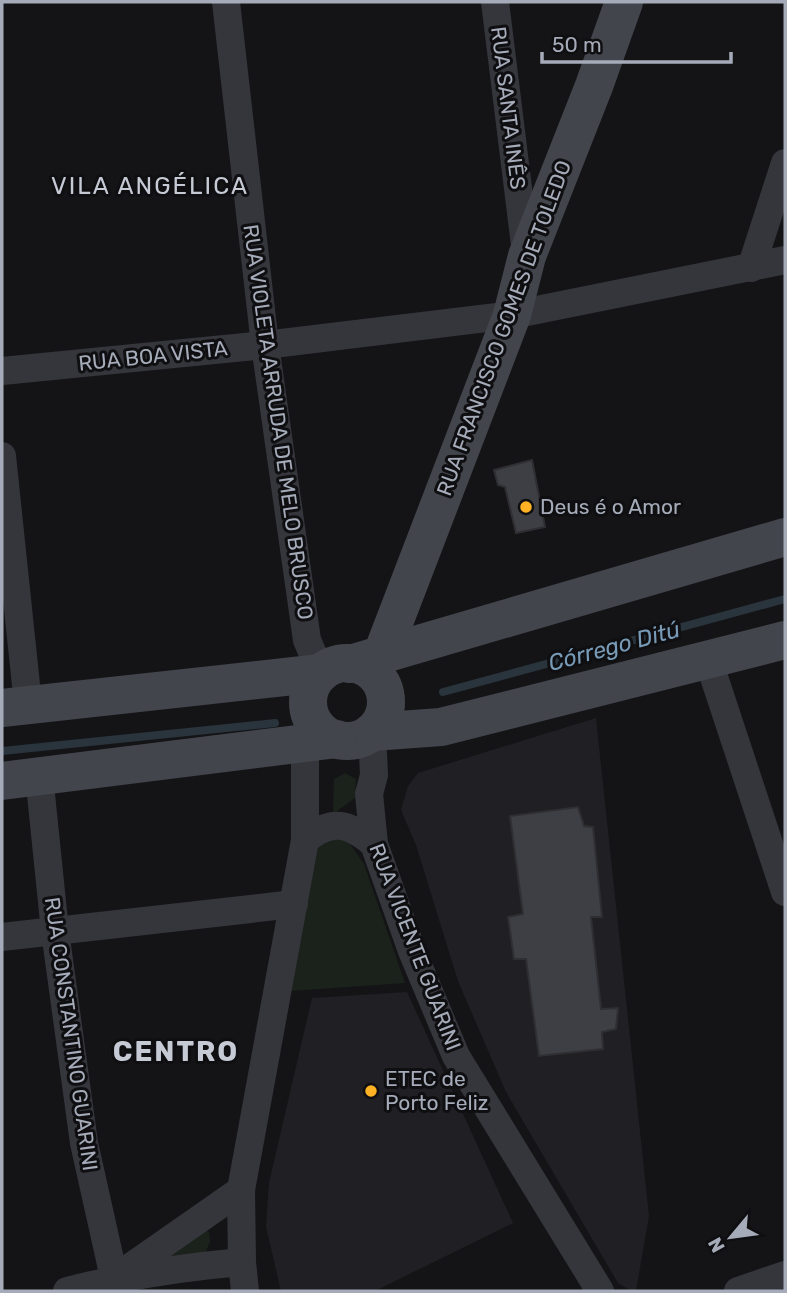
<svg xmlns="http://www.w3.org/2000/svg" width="787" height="1293" font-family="Rubik,sans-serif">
  <rect width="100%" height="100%" fill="#141417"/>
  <g fill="#202024">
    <path d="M596,718L649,1216L636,1291H631L618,1283L506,1092L458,981L416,845L401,810L408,786L418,773Z"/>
    <path d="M407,992L513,1223L375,1291H281L266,1227L269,1183L312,998Z"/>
  </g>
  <g fill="#1a221b">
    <path d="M345,773L356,779L355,798L333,814L334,779Z"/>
    <path d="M329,836L348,841L364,864L405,983L290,991L316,852L321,843Z"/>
    <path d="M202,1228L209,1232L210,1242L205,1253L149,1265Z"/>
  </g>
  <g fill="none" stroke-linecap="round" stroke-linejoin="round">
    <g stroke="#29343c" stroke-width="8">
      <path d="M443,692L785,599"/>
      <path d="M2,751L275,723"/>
    </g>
  </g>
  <g fill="#3e3f44" stroke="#2e2e33" stroke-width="2">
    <path d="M532,460L545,527L516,533L505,487L498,485L494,470Z"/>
    <path d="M578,807L584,826L593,827L602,917H591L601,1009L618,1008L616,1029L602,1032L603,1049L539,1056L526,959H514L508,917L523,914L510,816Z"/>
  </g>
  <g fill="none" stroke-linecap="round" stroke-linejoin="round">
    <g stroke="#35363c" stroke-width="28">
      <path d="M226,2L265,345L307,640L321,673"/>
      <path d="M495,2L526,253"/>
      <path d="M751,268L785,163"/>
      <path d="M2,371L265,345L512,315L785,260"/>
      <path d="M2,456L28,704"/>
      <path d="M708,659L785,892"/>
      <path d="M372,732L374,775L369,794L374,844L412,951L456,1056L600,1291"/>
      <path d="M39,775L55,931L84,1143L117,1291"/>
      <path d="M305,840C332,818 349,823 374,844"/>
      <path d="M2,937L294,904"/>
      <path d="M122,1273L241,1190"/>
      <path d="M67,1291C125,1276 182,1267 242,1262"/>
      <path d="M245,1291L242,1262L241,1190L305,840V743"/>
      <path d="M738,1291L785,1275"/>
    </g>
    <g stroke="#43454c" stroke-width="38">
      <path d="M382,654L512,315L527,256L594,86L624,2"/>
      <circle cx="347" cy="702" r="39"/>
      <path d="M350,664L785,537"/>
      <path d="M2,708L321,673"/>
      <path d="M372,732L441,727L785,640"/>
      <path d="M2,781L337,739"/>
    </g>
  </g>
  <g fill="#ffb224" stroke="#0f0f12" stroke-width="2.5">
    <circle cx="526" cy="507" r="7"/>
    <circle cx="371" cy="1091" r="7"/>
  </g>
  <g text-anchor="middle" stroke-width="6" stroke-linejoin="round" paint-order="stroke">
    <g font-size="21" fill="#a5abb8" stroke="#0f0f12">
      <text transform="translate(508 108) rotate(83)" y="7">RUA SANTA INÊS</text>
      <text transform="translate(504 328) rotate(-70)" y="7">RUA FRANCISCO GOMES DE TOLEDO</text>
      <text transform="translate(153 356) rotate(-6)" y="7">RUA BOA VISTA</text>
      <text transform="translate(278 422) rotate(82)" y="7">RUA VIOLETA ARRUDA DE MELO BRUSCO</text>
      <text transform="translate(415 947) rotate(69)" y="7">RUA VICENTE GUARINI</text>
      <text transform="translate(71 1034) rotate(82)" y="7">RUA CONSTANTINO GUARINI</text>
    </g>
    <g font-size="21" fill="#a5abb8" stroke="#0f0f12" text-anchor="start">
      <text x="540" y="514">Deus é o Amor</text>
      <text x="385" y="1086">ETEC de<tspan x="385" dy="24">Porto Feliz</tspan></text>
    </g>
    <g font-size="23" font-style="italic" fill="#789bb7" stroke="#0f0f12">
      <text transform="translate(614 646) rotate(-15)" y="8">Córrego Ditú</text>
    </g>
    <g font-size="24" letter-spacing="2" fill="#c6cad4" stroke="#0f0f12">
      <text x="150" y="194">VILA ANGÉLICA</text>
    </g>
    <g font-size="28" font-weight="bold" letter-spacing="2" fill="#c6cad4" stroke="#0f0f12">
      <text x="176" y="1061">CENTRO</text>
    </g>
  </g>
  <rect width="787" height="1293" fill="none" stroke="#a5abb8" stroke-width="7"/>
  <g transform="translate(731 1237) rotate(241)" stroke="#0f0f12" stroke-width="5" paint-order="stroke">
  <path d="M0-5L12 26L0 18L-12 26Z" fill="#a5abb8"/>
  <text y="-10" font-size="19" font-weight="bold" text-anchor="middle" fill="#a5abb8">N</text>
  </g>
  <path d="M542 52v10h189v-10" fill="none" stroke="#a5abb8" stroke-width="3.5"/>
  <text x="552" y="52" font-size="21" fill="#a5abb8" stroke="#0f0f12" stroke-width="5" paint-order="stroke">50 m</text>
</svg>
